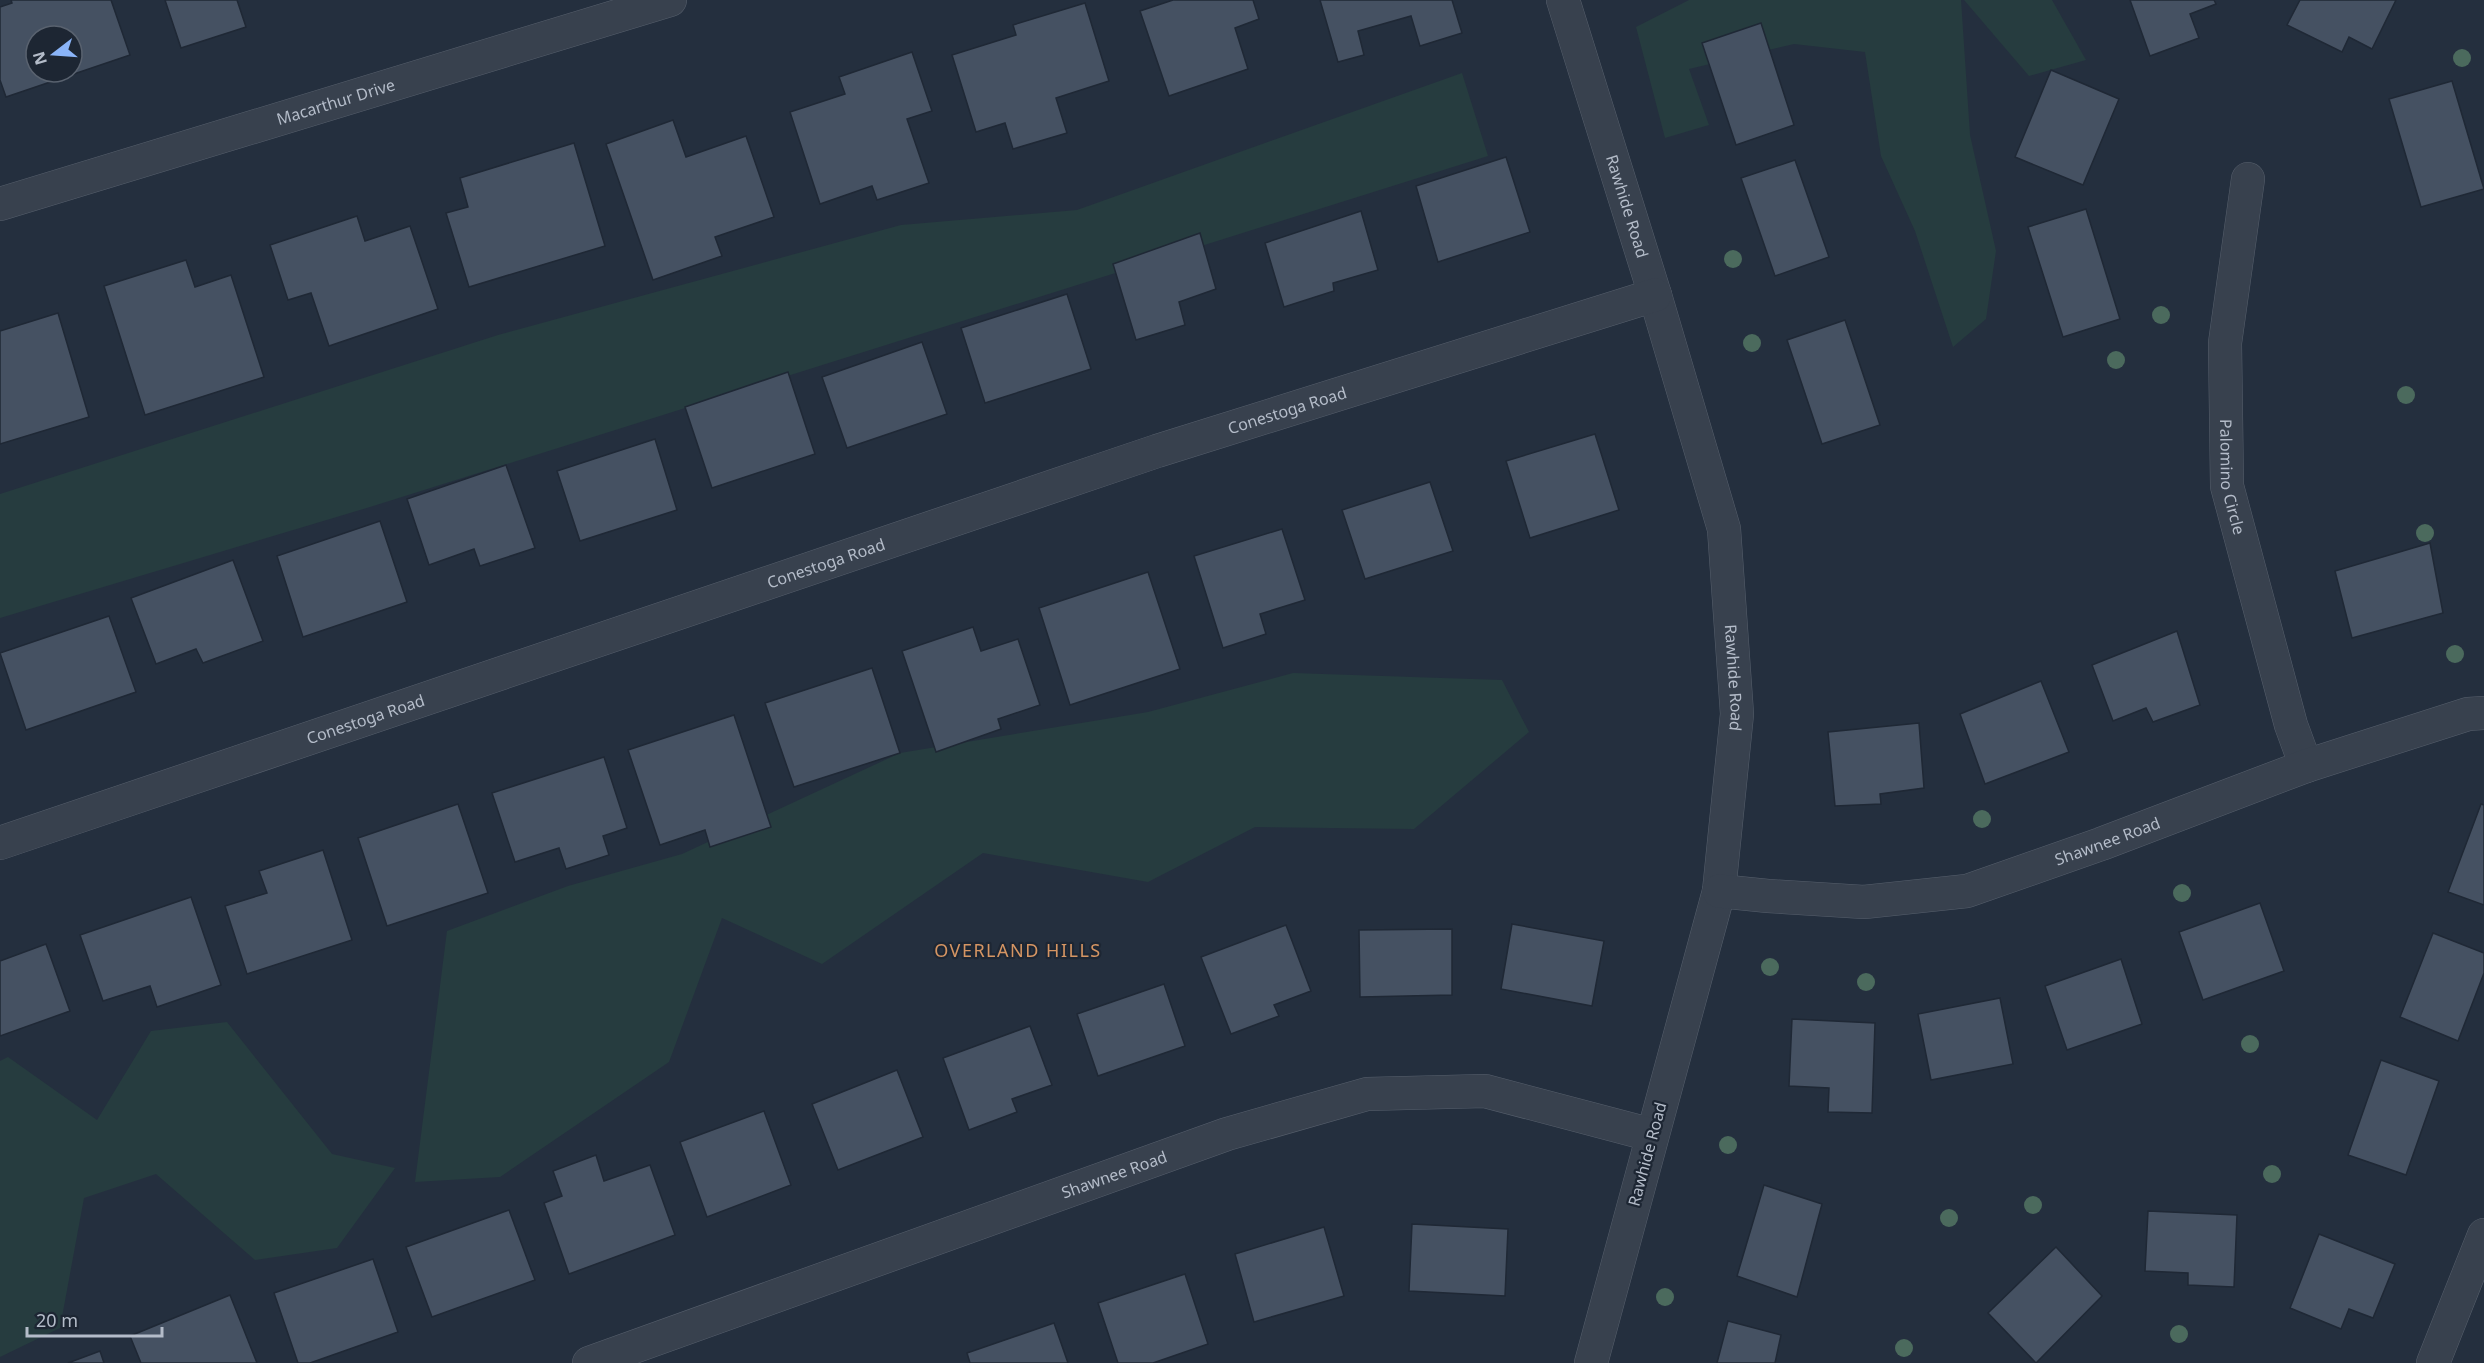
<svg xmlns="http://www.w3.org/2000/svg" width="2484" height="1363" font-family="'Noto Sans',sans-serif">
  <rect width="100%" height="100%" fill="#242f3e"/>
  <!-- green -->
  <g fill="#263c3f">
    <polygon points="1689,0 1961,0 1970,135 1996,251 1986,319 1953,347 1915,231 1881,156 1865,52 1794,44 1689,69 1709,125 1665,138 1636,27"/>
    <polygon points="1964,0 2052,0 2086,60 2029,76"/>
    <polygon points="1462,73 1488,156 370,507 0,618 0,494 498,335 901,225 1077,210"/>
    <polygon points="1293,673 1502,680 1529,732 1414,829 1255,827 1148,882 983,853 822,964 722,918 669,1062 500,1177 415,1182 447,931 568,886 682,854 900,753 1148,712"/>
    <polygon points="227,1022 332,1154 395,1168 337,1248 255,1260 156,1174 84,1198 60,1328 0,1357 0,1061 8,1057 97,1120 151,1031"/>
  </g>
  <!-- building -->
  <g fill="#455162" stroke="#1f2835" stroke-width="1.5" fill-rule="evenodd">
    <path d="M11,0H111L130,55L6,97L0,80V7L12,3ZM36,36H72V72H36Z"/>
    <polygon points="165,0 237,0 246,27 181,48"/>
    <polygon points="1173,0 1253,0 1259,19 1235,28 1248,69 1169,96 1140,11"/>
    <polygon points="1320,0 1452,0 1462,33 1420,46 1411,16 1358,31 1364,55 1338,62"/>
    <polygon points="2130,0 2214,0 2216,4 2190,14 2199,38 2150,56"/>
    <polygon points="2300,0 2396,0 2372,49 2349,37 2342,52 2287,25"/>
    <polygon points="1085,3 1109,81 1056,98 1067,133 1013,149 1005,123 976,132 952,55 1016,35 1013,25"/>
    <polygon points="1761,23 1794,125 1736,145 1702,43"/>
    <polygon points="912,52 932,111 907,119 929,183 877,200 872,186 820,204 790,112 845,94 839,77"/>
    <polygon points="2051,70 2119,99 2083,185 2015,157"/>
    <polygon points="2452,81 2484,189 2421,207 2389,99"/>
    <polygon points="673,120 686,157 746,136 774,217 715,237 722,256 653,280 606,144"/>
    <polygon points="574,143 605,246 469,287 446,213 468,207 460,178"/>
    <polygon points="1506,157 1530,232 1438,262 1416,186"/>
    <polygon points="1795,160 1829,257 1775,276 1741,178"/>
    <polygon points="2086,209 2120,319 2063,337 2028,227"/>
    <polygon points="1361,211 1378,270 1333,283 1334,291 1284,307 1265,243"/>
    <polygon points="357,216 365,241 410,226 438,309 329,346 311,293 288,300 270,245"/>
    <polygon points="1200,233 1216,289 1179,302 1185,325 1136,340 1113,264"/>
    <polygon points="186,260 195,287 231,275 264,377 145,415 104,286"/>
    <polygon points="1067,294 1091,369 985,403 961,328"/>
    <polygon points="58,313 89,417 0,444 0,331"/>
    <polygon points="1845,320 1880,425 1822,444 1787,340"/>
    <polygon points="922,342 947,414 847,448 822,377"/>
    <polygon points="788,372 815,454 712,488 685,407"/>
    <polygon points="1595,434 1619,510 1530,538 1506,461"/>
    <polygon points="655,439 677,510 580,541 557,471"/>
    <polygon points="506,465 535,548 480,566 474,549 429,565 407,499"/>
    <polygon points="1430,482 1453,551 1365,579 1342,510"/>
    <polygon points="380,521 407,602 303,637 277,556"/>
    <polygon points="1282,529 1305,600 1260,614 1266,634 1223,648 1194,556"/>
    <polygon points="2430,543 2443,613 2352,638 2335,571"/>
    <polygon points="233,560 263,641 203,663 196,649 156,664 131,598"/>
    <polygon points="1148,572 1180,669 1070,705 1039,608"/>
    <polygon points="109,616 136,692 26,730 0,653"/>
    <polygon points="973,627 981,651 1018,639 1040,705 998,719 1001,729 936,752 902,651"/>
    <polygon points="2177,631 2200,705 2153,722 2146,708 2113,721 2092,665"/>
    <polygon points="872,668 900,753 794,787 765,703"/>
    <polygon points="2041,681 2069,752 1985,784 1960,714"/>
    <polygon points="734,715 771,827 710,847 705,830 660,845 628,750"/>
    <polygon points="1919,723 1924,788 1880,794 1881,804 1835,806 1828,732"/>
    <polygon points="604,757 627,828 603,836 609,855 566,869 559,848 515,862 492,793"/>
    <polygon points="458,804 488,893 387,926 358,838"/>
    <polygon points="2481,804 2484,805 2484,905 2448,892"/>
    <polygon points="323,850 352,940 247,974 225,906 267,893 259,871"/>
    <polygon points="191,897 221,985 157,1007 150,986 103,1001 80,935"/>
    <polygon points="2260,903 2284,971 2203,1000 2179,932"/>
    <polygon points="1512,924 1604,941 1592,1006 1501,989"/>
    <polygon points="1286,925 1311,991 1274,1005 1279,1016 1231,1034 1201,957"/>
    <polygon points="1452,929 1452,995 1360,997 1359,930"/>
    <polygon points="2433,933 2484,953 2484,973 2458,1041 2400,1017"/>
    <polygon points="46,944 70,1011 0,1036 0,961"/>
    <polygon points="2121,959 2142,1024 2067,1050 2045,986"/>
    <polygon points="1164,984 1185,1046 1098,1076 1077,1014"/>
    <polygon points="2000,998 2013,1064 1931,1080 1918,1014"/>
    <polygon points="1792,1019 1875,1023 1872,1113 1828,1112 1829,1088 1789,1086"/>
    <polygon points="1030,1026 1052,1085 1012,1099 1017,1112 969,1130 943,1058"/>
    <polygon points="2381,1060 2439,1081 2406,1175 2348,1155"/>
    <polygon points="897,1070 923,1137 838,1170 812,1104"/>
    <polygon points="764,1111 791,1185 707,1217 680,1142"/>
    <polygon points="596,1155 604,1181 650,1165 675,1235 569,1274 544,1203 562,1196 553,1171"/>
    <polygon points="1764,1185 1822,1204 1797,1297 1737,1276"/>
    <polygon points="509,1210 535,1280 432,1317 406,1247"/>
    <polygon points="2148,1211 2237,1215 2234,1287 2188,1285 2188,1273 2145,1271"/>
    <polygon points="1412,1224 1508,1229 1505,1296 1409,1291"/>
    <polygon points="1324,1227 1344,1296 1254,1322 1235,1254"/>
    <polygon points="2319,1234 2395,1264 2373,1318 2349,1309 2341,1329 2290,1308"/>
    <polygon points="2056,1247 2102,1296 2036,1363 1988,1313"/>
    <polygon points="373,1259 398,1332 310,1363 298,1363 274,1293"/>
    <polygon points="1185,1274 1208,1344 1153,1363 1118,1363 1098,1303"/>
    <polygon points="230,1295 257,1363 141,1363 130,1336"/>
    <polygon points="1728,1321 1781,1335 1775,1363 1717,1363"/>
    <polygon points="1054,1323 1068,1363 970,1363 967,1353"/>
    <polygon points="100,1351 104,1363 68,1363"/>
  </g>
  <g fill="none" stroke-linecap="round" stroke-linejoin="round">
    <!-- street casing -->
    <g stroke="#565f6c" stroke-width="34">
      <g id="street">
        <path id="s1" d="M1563,0L1655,295L1724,529L1737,714L1719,891L1591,1363"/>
        <path id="s2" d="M2248,179L2225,343L2227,486L2291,725L2306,766"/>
        <path id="s3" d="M0,204L670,0"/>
        <path id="s4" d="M0,843L1157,451L1655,295"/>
        <path id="s5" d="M1719,891L1768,896L1864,902L1967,891L2101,844L2306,766L2468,714L2484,713"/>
        <path id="s6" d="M589,1363L1227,1134L1367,1094L1485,1091L1652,1135"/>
        <polyline points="2433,1363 2484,1235"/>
      </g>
    </g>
    <!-- street -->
    <use href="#street" stroke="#38414e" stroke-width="33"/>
  </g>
  <!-- trees -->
  <g fill="#4b6a5d">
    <circle cx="2462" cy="58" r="9"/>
    <circle cx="1733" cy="259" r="9"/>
    <circle cx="2161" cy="315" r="9"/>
    <circle cx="1752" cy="343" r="9"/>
    <circle cx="2116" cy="360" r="9"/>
    <circle cx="2406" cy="395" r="9"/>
    <circle cx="2425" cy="533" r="9"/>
    <circle cx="2455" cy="654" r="9"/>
    <circle cx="1982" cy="819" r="9"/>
    <circle cx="2182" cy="893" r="9"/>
    <circle cx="1770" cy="967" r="9"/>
    <circle cx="1866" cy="982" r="9"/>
    <circle cx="2250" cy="1044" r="9"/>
    <circle cx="1728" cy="1145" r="9"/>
    <circle cx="2272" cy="1174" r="9"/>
    <circle cx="2033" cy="1205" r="9"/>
    <circle cx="1949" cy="1218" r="9"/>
    <circle cx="1665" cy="1297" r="9"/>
    <circle cx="2179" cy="1334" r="9"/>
    <circle cx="1904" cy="1348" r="9"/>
  </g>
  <g text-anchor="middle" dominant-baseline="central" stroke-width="4.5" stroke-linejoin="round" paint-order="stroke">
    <!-- street labels -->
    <g font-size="16" fill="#b4bcc9" stroke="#1d2633">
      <text stroke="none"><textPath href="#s3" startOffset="351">Macarthur Drive</textPath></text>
      <text stroke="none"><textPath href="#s1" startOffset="216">Rawhide Road</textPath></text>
      <text stroke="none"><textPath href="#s4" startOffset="1358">Conestoga Road</textPath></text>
      <text stroke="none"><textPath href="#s2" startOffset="300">Palomino Circle</textPath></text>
      <text stroke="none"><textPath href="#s4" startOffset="872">Conestoga Road</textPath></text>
      <text stroke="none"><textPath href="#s1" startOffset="702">Rawhide Road</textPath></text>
      <text stroke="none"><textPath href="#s4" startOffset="386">Conestoga Road</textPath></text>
      <text stroke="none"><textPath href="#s5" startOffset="398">Shawnee Road</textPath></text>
      <text transform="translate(1647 1154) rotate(-75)">Rawhide Road</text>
      <text stroke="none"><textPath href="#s6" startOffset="558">Shawnee Road</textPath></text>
    </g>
    <!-- neighbourhood labels -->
    <g font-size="18" letter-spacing="1.5" fill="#d59563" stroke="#1d2633">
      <text x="1018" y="950">OVERLAND HILLS</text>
    </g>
  </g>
  <!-- north arrow -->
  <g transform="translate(54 54) rotate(253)"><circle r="28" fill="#1d2633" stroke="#59626f" stroke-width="1.5"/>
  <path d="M0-4.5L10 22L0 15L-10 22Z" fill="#8ab4f8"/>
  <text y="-9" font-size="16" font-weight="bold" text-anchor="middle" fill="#b4bcc9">N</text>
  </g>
  <!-- scale -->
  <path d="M27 1327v9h135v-9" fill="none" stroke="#b4bcc9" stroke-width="3"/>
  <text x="36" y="1327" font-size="18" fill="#b4bcc9" stroke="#1d2633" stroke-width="4.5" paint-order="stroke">20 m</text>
</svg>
